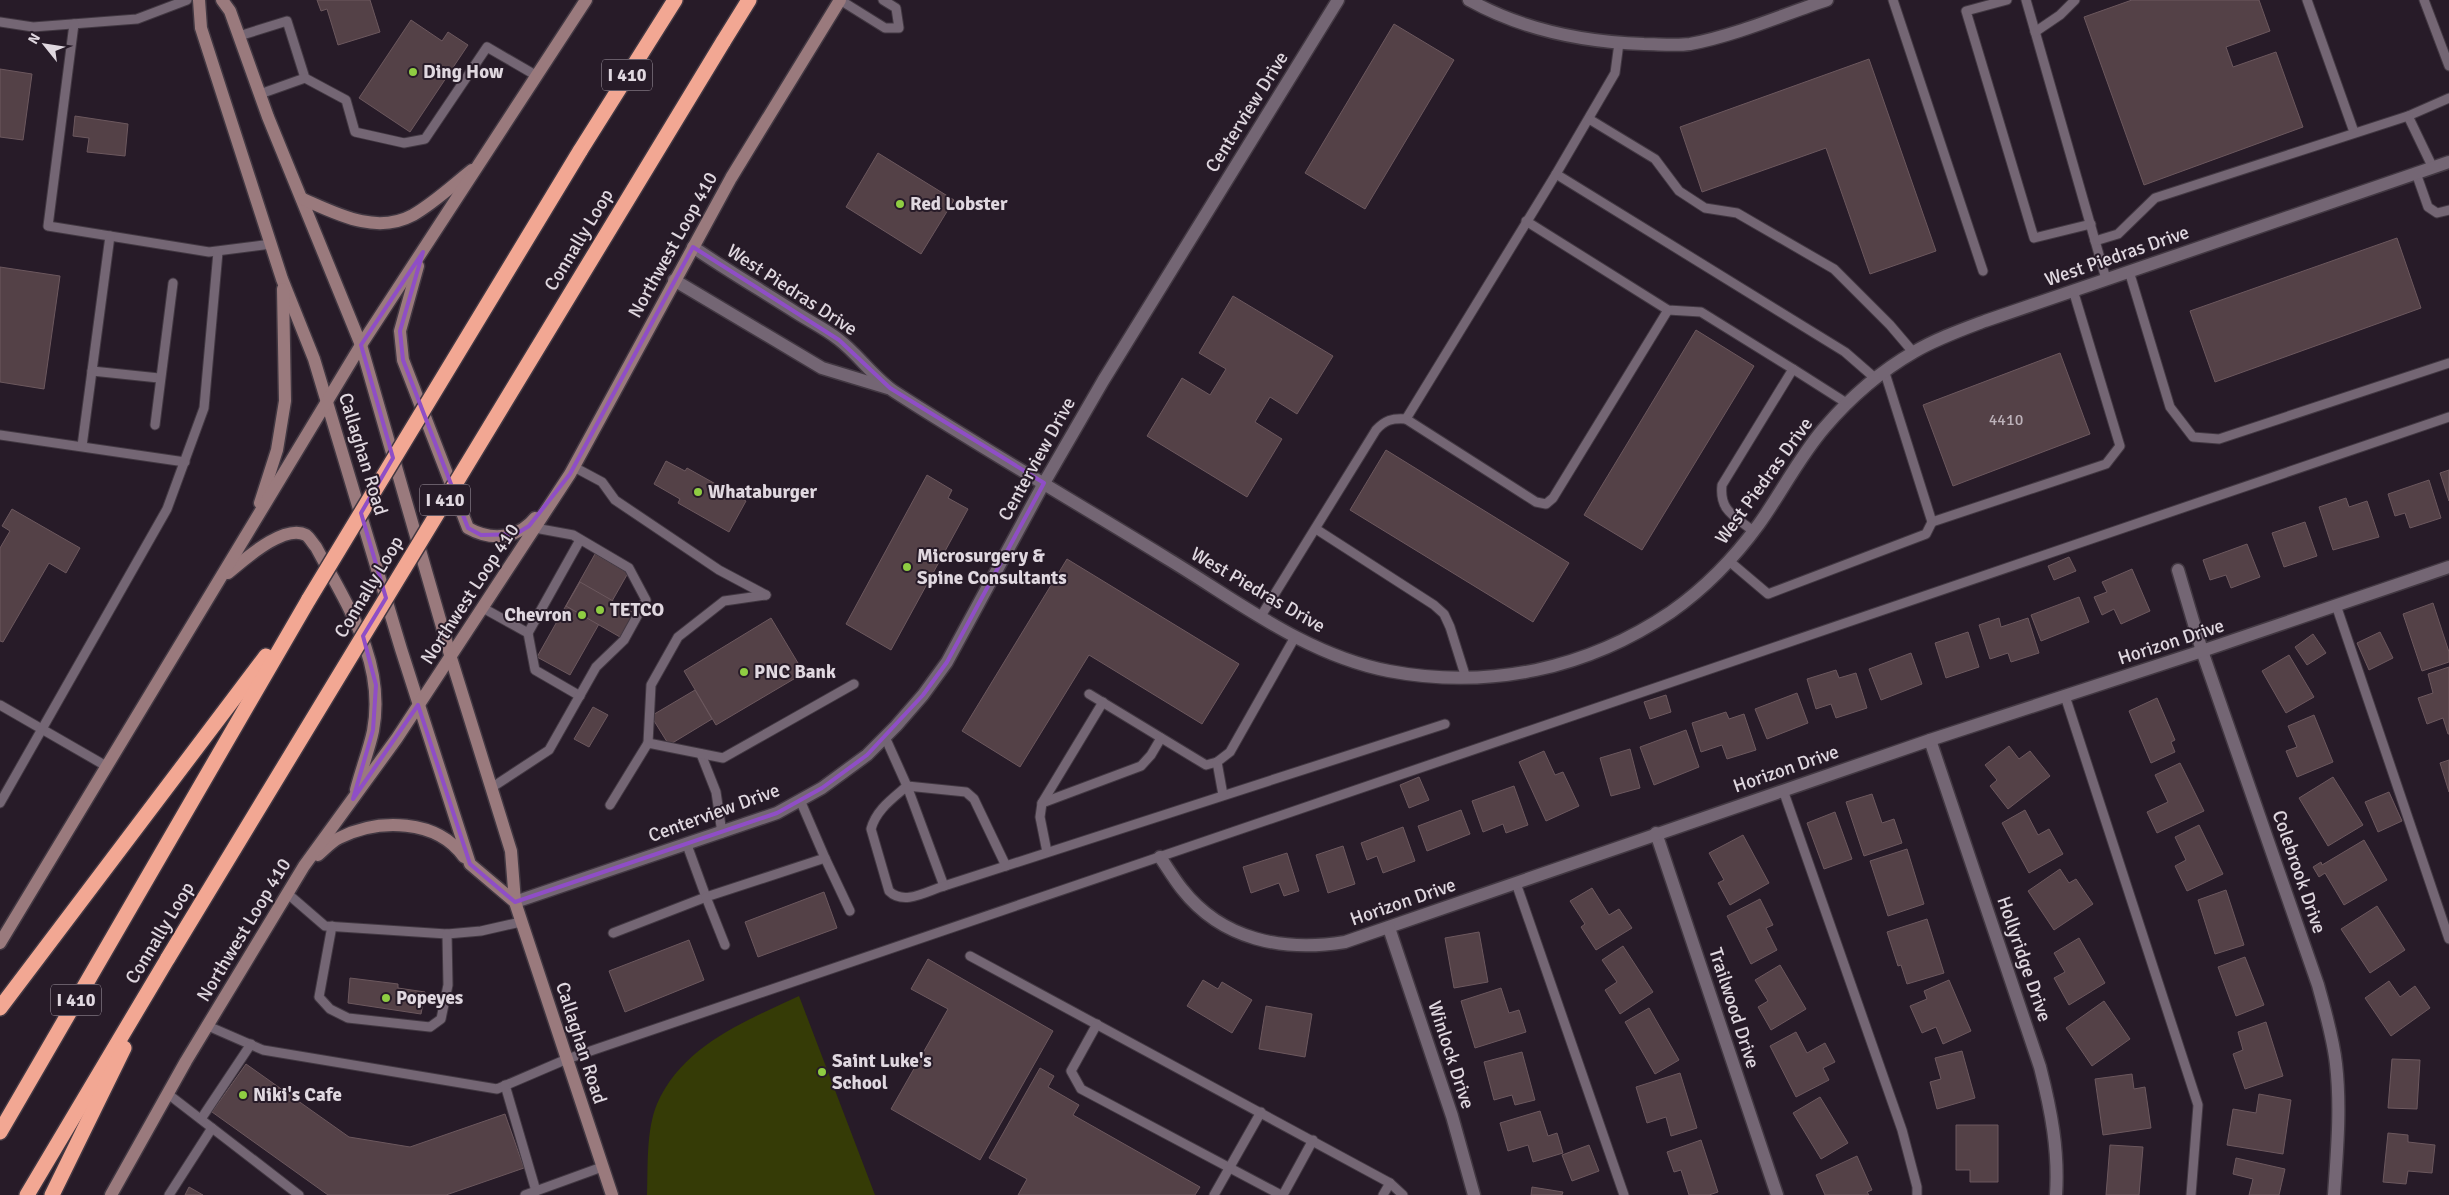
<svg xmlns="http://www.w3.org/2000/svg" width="2449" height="1195" font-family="Signika,sans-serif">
  <rect width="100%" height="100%" fill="#271b28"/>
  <!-- green -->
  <path fill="#353b06" d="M799,996L875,1195H647C648,1167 646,1130 657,1104C683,1045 744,1022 799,996Z"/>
  <!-- building -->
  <g fill="#544147" stroke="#6c585e">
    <polygon points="317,0 370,0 380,32 338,45 327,9 321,11"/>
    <polygon points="2132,0 2259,0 2270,31 2226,47 2233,67 2276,52 2303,127 2144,185 2084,17"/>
    <polygon points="411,20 442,41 448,32 468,45 410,132 359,98"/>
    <polygon points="1394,24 1454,60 1365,209 1305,173"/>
    <polygon points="1869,59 1936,251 1870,274 1826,148 1702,192 1680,127"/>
    <polygon points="0,69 32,74 23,140 0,137"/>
    <polygon points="75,116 128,124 125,156 87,152 89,138 73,136"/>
    <polygon points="878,153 954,200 921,254 846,207"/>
    <polygon points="2397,238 2421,308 2215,382 2190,311"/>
    <polygon points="0,267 60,276 44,389 0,382"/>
    <polygon points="1233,296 1333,356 1297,414 1270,397 1255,422 1282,439 1247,497 1147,436 1182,378 1210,395 1226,369 1199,353"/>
    <polygon points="1696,330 1754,366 1642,550 1584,515"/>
    <polygon points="2060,353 2090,434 1953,486 1923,405"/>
    <polygon points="1386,450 1569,563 1533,622 1350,510"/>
    <polygon points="666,461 685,471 687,468 746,501 729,532 678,503 680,499 654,484"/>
    <polygon points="2449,470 2449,501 2440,473"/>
    <polygon points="927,475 952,490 948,498 968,509 891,650 846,624"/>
    <polygon points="2429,480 2441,518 2410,528 2405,513 2395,516 2388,494"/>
    <polygon points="2346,498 2349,507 2367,501 2379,537 2333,550 2319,507"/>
    <polygon points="12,509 80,548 66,573 49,563 3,642 0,641 0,548 10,531 2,526"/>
    <polygon points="2305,522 2317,556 2284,567 2272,533"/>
    <polygon points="2247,544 2260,577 2231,588 2226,575 2210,580 2203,560"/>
    <polygon points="595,554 628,573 570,675 537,657"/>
    <polygon points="2069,557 2076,571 2054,580 2048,566"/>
    <polygon points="1067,559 1239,664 1202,724 1089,655 1020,767 962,731"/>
    <polygon points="2132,569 2150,611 2121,624 2114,609 2102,615 2094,597 2107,592 2102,582"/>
    <polygon points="580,582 634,613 620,637 566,606"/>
    <polygon points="2079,597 2089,622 2041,641 2031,615"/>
    <polygon points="2433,603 2449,652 2449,662 2422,671 2403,614"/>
    <polygon points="771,618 804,673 716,725 684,671"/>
    <polygon points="1999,618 2001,627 2028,618 2039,653 2011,662 2008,653 1990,659 1979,625"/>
    <polygon points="1968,632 1979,667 1946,678 1935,643"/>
    <polygon points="2380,632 2393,658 2369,670 2357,643"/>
    <polygon points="2313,634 2326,653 2307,665 2295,647"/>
    <polygon points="1911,653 1922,684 1881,700 1869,669"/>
    <polygon points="2289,655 2314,697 2286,713 2262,671"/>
    <polygon points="2449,667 2449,734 2448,734 2443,718 2427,724 2418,698 2433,693 2428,674"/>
    <polygon points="1836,670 1839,678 1856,673 1867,708 1836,718 1831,704 1816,709 1807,679"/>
    <polygon points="695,690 712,719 669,745 651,716"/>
    <polygon points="1797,693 1808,723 1767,739 1755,709"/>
    <polygon points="1666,695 1671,712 1650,719 1644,702"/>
    <polygon points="2157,698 2175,740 2171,742 2175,752 2151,763 2129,711"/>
    <polygon points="593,707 608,715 589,747 574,739"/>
    <polygon points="1726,712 1729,719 1744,714 1756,750 1727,759 1722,745 1701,752 1692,723"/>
    <polygon points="2314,715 2333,762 2297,777 2286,751 2297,747 2288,726"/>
    <polygon points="1686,730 1699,767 1654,785 1640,747"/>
    <polygon points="2009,746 2019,759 2030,751 2050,776 2008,809 1990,786 1997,780 1985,765"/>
    <polygon points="1630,749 1640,788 1611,796 1600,758"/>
    <polygon points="1544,751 1555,775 1563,772 1579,806 1546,821 1519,762"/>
    <polygon points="2449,760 2449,792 2440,763"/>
    <polygon points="2180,763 2204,811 2157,833 2147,812 2168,802 2155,775"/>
    <polygon points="1419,777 1429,800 1409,808 1400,785"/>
    <polygon points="2333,777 2363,825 2328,846 2299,798"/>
    <polygon points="1514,786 1528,825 1506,833 1503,824 1483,832 1472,801"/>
    <polygon points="2389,792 2402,821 2378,832 2365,802"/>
    <polygon points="1872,794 1882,823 1894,819 1902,843 1864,856 1846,802"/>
    <polygon points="1461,810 1470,834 1427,851 1418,826"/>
    <polygon points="2025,810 2038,835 2049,829 2063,854 2029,873 2002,823"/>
    <polygon points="1835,812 1852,859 1824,869 1807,823"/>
    <polygon points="2199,825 2223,874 2187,891 2175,866 2186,860 2175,837"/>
    <polygon points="1403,827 1415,861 1383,873 1377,856 1367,860 1361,843"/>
    <polygon points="1743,835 1769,883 1730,905 1718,883 1724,880 1709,853"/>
    <polygon points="2364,840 2387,880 2344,905 2325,873 2319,877 2313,867 2321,862 2322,865"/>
    <polygon points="1343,846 1355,884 1328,893 1316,855"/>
    <polygon points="1907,849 1924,904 1888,916 1870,861"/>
    <polygon points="1287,853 1299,891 1284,896 1279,883 1251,893 1243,867"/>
    <polygon points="2060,869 2069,883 2076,879 2093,904 2054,930 2028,891"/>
    <polygon points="1592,888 1609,915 1619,909 1632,928 1596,950 1581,927 1585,924 1570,901"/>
    <polygon points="2226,890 2244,945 2215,954 2198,900"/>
    <polygon points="824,892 837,928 758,957 745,922"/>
    <polygon points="1760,899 1773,925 1766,928 1777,950 1751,964 1727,916"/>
    <polygon points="2377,906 2405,950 2370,973 2341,929"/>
    <polygon points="1927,919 1944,973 1907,984 1901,965 1898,966 1887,932"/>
    <polygon points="1479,932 1488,982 1454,988 1445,938"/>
    <polygon points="2079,938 2105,983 2069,1005 2054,978 2065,972 2054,953"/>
    <polygon points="689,940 704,980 625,1012 609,971"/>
    <polygon points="1623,946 1653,992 1620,1014 1605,990 1617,982 1602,960"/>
    <polygon points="2245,957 2264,1005 2236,1016 2218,967"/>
    <polygon points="928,959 1053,1031 980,1160 891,1109 948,1009 911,989"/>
    <polygon points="1780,965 1806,1009 1771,1030 1758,1007 1768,1001 1755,980"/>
    <polygon points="350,978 398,984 398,988 425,992 421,1014 348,1003"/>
    <polygon points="1203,980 1218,989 1222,982 1252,1000 1232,1033 1187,1006"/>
    <polygon points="1949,980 1971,1031 1943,1044 1936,1027 1922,1033 1910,1006 1927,999 1924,991"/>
    <polygon points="2389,981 2400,997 2415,986 2430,1008 2391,1036 2365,998"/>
    <polygon points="1501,988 1509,1013 1519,1010 1526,1032 1475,1048 1461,1001"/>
    <polygon points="2104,1001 2130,1039 2092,1066 2066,1028"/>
    <polygon points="1266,1006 1312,1014 1305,1057 1259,1049"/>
    <polygon points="1649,1008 1679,1060 1655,1074 1625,1022"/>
    <polygon points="2266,1022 2283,1076 2245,1089 2233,1054 2243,1050 2238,1032"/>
    <polygon points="1796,1032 1807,1053 1825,1043 1835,1062 1823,1068 1829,1080 1796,1097 1770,1046"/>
    <polygon points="1962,1051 1975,1098 1937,1109 1930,1082 1941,1079 1935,1058"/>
    <polygon points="1522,1052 1535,1100 1515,1105 1512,1095 1494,1100 1484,1062"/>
    <polygon points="2392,1059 2420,1060 2417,1109 2388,1108"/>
    <polygon points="246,1064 349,1137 410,1147 505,1114 524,1168 446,1195 328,1195 212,1112"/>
    <polygon points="1040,1068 1054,1076 1048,1087 1079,1105 1073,1115 1200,1187 1195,1195 1018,1195 1027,1179 989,1158"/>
    <polygon points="1680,1073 1697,1128 1671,1136 1666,1117 1647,1123 1636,1087"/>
    <polygon points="2132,1074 2134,1089 2145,1087 2151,1128 2103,1135 2095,1079"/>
    <polygon points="2259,1094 2291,1100 2283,1154 2227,1145 2233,1109 2256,1113"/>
    <polygon points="1820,1097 1848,1143 1821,1159 1793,1113"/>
    <polygon points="1540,1111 1548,1136 1557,1133 1563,1153 1533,1162 1528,1145 1508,1151 1500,1123"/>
    <polygon points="1956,1125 1998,1125 1998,1182 1970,1182 1970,1170 1956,1170"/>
    <polygon points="2388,1133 2408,1135 2408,1142 2435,1145 2432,1173 2408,1171 2406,1184 2383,1182"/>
    <polygon points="1701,1140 1718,1192 1709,1195 1689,1195 1681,1170 1674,1172 1667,1152"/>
    <polygon points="1589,1145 1599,1171 1572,1181 1562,1155"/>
    <polygon points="2110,1145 2143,1147 2139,1195 2106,1195"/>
    <polygon points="1857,1156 1872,1190 1867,1192 1869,1195 1825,1195 1816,1175"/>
    <polygon points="2236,1158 2285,1169 2279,1195 2249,1195 2253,1179 2233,1174"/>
    <polygon points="189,1187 203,1195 185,1195"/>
    <polygon points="1532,1187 1563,1192 1562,1195 1531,1195"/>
  </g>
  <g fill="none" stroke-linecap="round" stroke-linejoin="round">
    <!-- lane casing -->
    <g stroke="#423842" stroke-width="11">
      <g id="lane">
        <polyline points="840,0 885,28 899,28 896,8 883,0"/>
        <polyline points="1893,0 1983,271"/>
        <polyline points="2007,0 1966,11 2034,238 2091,224"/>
        <polyline points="2026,0 2106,279"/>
        <polyline points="2307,0 2354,132"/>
        <polyline points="2424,0 2449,66"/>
        <polyline points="0,22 33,27 137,19 187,0"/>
        <polyline points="74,24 48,226 209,252 271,244"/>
        <polyline points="2035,32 2060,15 2075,0"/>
        <polyline points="239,36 287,21 305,78 346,100 355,132 404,143 425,139 487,47 537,76"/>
        <polyline points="1619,43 1615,73 1556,174 1845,352 1876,379"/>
        <polyline points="260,94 305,78"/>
        <polyline points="1589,119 1655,159 1679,191 1705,208 1737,213 1834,269 1890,325 1913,352"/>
        <polyline points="2433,168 2408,116 2449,98"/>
        <polyline points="2416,173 2428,207 2437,213 2449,210"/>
        <polyline points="1526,221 1668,310 1701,312 1793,369"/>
        <polyline points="2095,241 2118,234 2155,198 2408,116"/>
        <polyline points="2129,271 2170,407 2193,437 2219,439 2449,363"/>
        <polyline points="92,371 159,378"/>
        <polyline points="1406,419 1536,502 1546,504 1553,498 1668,310"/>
        <polyline points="155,425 173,283"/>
        <polyline points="0,435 185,462"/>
        <polyline points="82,446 110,236"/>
        <polyline points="574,467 602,482 615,500 719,570 766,595"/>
        <polyline points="1932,522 2106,464 2120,446 2073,290"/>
        <polyline points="1316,529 1434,605 1444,614 1450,627 1466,678"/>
        <path d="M1753,531C1735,516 1719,511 1722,485L1793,369L1848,404"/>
        <polyline points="1729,561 1768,594 1926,534 1932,522 1885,373"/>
        <polyline points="2336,605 2449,939"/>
        <polyline points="483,608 528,633 535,670 580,696"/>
        <path d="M1261,616L1376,430C1385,420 1392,418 1406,419L1556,174"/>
        <polyline points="528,633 580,540"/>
        <polyline points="1089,694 1206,765 1217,762 1230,752 1295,637"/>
        <polyline points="2065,696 2198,1105 2191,1195"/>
        <polyline points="0,705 106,766"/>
        <polyline points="885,737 907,786 944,886 1445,724"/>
        <polyline points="648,743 651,685 678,637 724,601 766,595"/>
        <polyline points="701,754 716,792 722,833"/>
        <polyline points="1217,762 1223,795"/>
        <polyline points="491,788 549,750 596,667 624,640 646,600 629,568 573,535 535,528"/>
        <polyline points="1783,790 1902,1130 1917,1187 1917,1195"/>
        <polyline points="0,803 167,509 204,408 218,252"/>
        <polyline points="1042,803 1141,766 1151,755 1161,738"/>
        <polyline points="610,805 648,743 723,758 854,684"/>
        <polyline points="1047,852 1040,817 1042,803 1103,702"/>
        <polyline points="825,858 850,911"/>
        <polyline points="1516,883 1624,1195"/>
        <path d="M944,886C927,891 904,906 889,891L871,829C876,810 892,799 907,786L966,792L974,799L1006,866"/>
        <polyline points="288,894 325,926 447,934 481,931 521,922"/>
        <polyline points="332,926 319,997 330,1009 348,1018 430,1027 441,1019 448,985 447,934"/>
        <polyline points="613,933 706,897 687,845"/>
        <polyline points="725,945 706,897 825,858 800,800"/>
        <polyline points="970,956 1390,1183 1403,1195"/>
        <polyline points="1097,1024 1071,1071 1081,1089 1281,1195"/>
        <polyline points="208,1026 263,1050 497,1089 567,1059 2449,417"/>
        <polyline points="505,1085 536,1191"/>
        <polyline points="168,1094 299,1195"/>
        <polyline points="201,1119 251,1044"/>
        <polyline points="169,1195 212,1128"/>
        <polyline points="525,1195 602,1167"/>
        <polyline points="1214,1195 1261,1112"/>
        <polyline points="1283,1195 1313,1140"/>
        <polyline points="1383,1195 1390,1183"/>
      </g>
    </g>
    <!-- street casing -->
    <g stroke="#423842" stroke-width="15">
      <g id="street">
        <path d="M1469,0C1523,30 1582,42 1644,44C1658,44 1675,46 1690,44C1737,35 1782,15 1827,0"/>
        <path d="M693,247C725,269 759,289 792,310C807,320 824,328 838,339C858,354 874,378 895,392C985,450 1077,503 1168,559C1239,602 1306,655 1389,671C1489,690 1587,669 1671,612C1705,588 1735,557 1759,524C1782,492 1799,457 1825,427C1849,399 1881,371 1914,352C1936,339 1961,330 1985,321L2449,162"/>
        <polyline points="674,280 822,368 888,388"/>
        <path d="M2178,570L2202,651L2318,985C2325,1011 2333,1037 2336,1064C2341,1108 2337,1151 2334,1195"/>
        <path d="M1930,740L2040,1067C2051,1110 2059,1151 2056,1195"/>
        <polyline points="1656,833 1777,1195"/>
        <path d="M1160,857C1167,867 1174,879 1182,889C1222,940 1283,952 1345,942L1930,740L2202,651L2449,567"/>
        <polyline points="515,902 777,813 822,788 867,755 896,726 923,695 947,662 1044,483 1103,381 1338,0"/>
        <polyline points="1389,928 1452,1116 1474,1195"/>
      </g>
    </g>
    <!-- secondary casing -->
    <g stroke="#423842" stroke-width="15">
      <g id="secondary">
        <polyline points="199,0 201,28 282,279 314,359 401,649 470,864 515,902"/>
        <polyline points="222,0 230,11 268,117 361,345 451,658 511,851 515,902 612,1195"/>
        <path d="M303,199C337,214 376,235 413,215C434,203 453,185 472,170"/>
        <path d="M418,266L400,331L403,360L468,528C491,541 518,539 535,518"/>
        <polyline points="260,503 277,450 285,401 283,289"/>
        <path d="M228,573C243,561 284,523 306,535C310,538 313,544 316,547C347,605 386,662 373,731C369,750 361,770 356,790"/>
        <path d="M318,855C324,850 331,842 339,838C379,818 437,819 464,857"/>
        <polyline points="0,943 361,345 586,0"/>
        <polyline points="111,1195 186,1061 304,866 397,738 570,474 731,178 840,0"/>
      </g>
    </g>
    <!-- highway casing -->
    <g stroke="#423842" stroke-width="18">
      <g id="highway">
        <polyline points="723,42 749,0"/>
        <polyline points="580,151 675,0"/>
        <polyline points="0,1008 266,656"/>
        <polyline points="0,1132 309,599"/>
        <polyline points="27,1195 168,958"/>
        <polyline points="52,1195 124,1048"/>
      </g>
    </g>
    <!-- lane -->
    <use href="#lane" stroke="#746674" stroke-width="9"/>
    <!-- street -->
    <use href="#street" stroke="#746674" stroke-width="12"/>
    <!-- secondary -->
    <use href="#secondary" stroke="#9a7a7d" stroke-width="12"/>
    <!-- highway -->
    <use href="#highway" stroke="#f2a793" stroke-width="15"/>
    <!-- highway-bridge casing -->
    <g stroke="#423842" stroke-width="18" stroke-linecap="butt">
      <g id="highway-bridge">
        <polyline points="309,599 580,151"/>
        <polyline points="168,958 723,42"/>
      </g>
    </g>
    <!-- highway-bridge -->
    <use href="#highway-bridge" stroke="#f2a793" stroke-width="15"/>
  </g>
  <!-- marked area -->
  <path fill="none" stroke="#8f4ec6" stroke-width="4" stroke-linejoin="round" d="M693,247L839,340L890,388L1044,483L947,662L923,695L867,755L822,788L777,813L515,902L470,864L418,705L353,799L373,730L376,685L363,636L386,598L361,513L393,458L361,345L423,252L400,331L403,360L468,528L481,535L516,534L529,526L570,474Z"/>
  <!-- markers -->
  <g fill="#8fcd42" stroke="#271b28" stroke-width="2">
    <circle cx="413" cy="72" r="5"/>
    <circle cx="900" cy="204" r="5"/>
    <circle cx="698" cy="492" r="5"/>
    <circle cx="907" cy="567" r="5"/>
    <circle cx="600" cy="610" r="5"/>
    <circle cx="582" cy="615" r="5"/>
    <circle cx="744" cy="672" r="5"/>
    <circle cx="386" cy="998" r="5"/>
    <circle cx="822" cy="1072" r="5"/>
    <circle cx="243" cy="1095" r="5"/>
  </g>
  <g text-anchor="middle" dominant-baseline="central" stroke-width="4" stroke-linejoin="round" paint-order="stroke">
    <!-- number labels -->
    <g font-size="16" fill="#bdb2ba">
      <text x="2006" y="420">4410</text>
    </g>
    <!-- shield labels -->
    <g fill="#271b28" stroke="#a89fa9" stroke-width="1">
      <rect x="602" y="59.5" width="50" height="31" rx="4"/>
      <rect x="420" y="484.5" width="50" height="31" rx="4"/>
      <rect x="51" y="984.5" width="50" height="31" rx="4"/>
    </g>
    <g font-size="18" font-weight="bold" fill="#e0d8e0">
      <text x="627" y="75">I 410</text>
      <text x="445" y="500">I 410</text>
      <text x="76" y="1000">I 410</text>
    </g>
    <!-- poi labels -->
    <g font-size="19" font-weight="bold" fill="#e0d8e0" stroke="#271b28" text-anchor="start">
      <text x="423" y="72">Ding How</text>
      <text x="910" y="204">Red Lobster</text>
      <text x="708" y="492">Whataburger</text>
      <text x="917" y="556">Microsurgery &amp;<tspan x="917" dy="22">Spine Consultants</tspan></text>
      <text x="610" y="610">TETCO</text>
      <text x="572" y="615" text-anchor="end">Chevron</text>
      <text x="754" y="672">PNC Bank</text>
      <text x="396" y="998">Popeyes</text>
      <text x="832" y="1061">Saint Luke's<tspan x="832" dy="22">School</tspan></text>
      <text x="253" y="1095">Niki's Cafe</text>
    </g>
    <!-- street labels -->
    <g font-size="19" fill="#e0d8e0" stroke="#271b28">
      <text transform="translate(1247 112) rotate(-58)">Centerview Drive</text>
      <text transform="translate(579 240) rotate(-59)">Connally Loop</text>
      <text transform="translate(673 245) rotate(-61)">Northwest Loop 410</text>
      <text transform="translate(2117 256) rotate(-19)">West Piedras Drive</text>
      <text transform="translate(792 290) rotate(33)">West Piedras Drive</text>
      <text transform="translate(363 454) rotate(73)">Callaghan Road</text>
      <text transform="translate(1037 459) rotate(-61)">Centerview Drive</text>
      <text transform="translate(1764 481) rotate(-54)">West Piedras Drive</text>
      <text transform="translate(369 587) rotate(-59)">Connally Loop</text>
      <text transform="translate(1258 590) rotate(30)">West Piedras Drive</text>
      <text transform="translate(470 594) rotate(-57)">Northwest Loop 410</text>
      <text transform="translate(2171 642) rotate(-18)">Horizon Drive</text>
      <text transform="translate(1786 769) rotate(-19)">Horizon Drive</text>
      <text transform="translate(714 813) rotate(-20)">Centerview Drive</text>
      <text transform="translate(2299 872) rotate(71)">Colebrook Drive</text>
      <text transform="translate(1403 902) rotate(-19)">Horizon Drive</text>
      <text transform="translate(244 930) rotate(-59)">Northwest Loop 410</text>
      <text transform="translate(160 933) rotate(-59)">Connally Loop</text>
      <text transform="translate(2024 959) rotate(71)">Hollyridge Drive</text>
      <text transform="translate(1734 1008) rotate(72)">Trailwood Drive</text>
      <text transform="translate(581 1043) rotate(72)">Callaghan Road</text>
      <text transform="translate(1451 1055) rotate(72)">Winlock Drive</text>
    </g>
  </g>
  <!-- north arrow -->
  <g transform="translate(45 45) rotate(300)" stroke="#271b28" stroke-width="4" paint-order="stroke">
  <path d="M0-4L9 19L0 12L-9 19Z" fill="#e0d8e0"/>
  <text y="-8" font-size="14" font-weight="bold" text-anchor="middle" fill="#e0d8e0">N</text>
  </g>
</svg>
